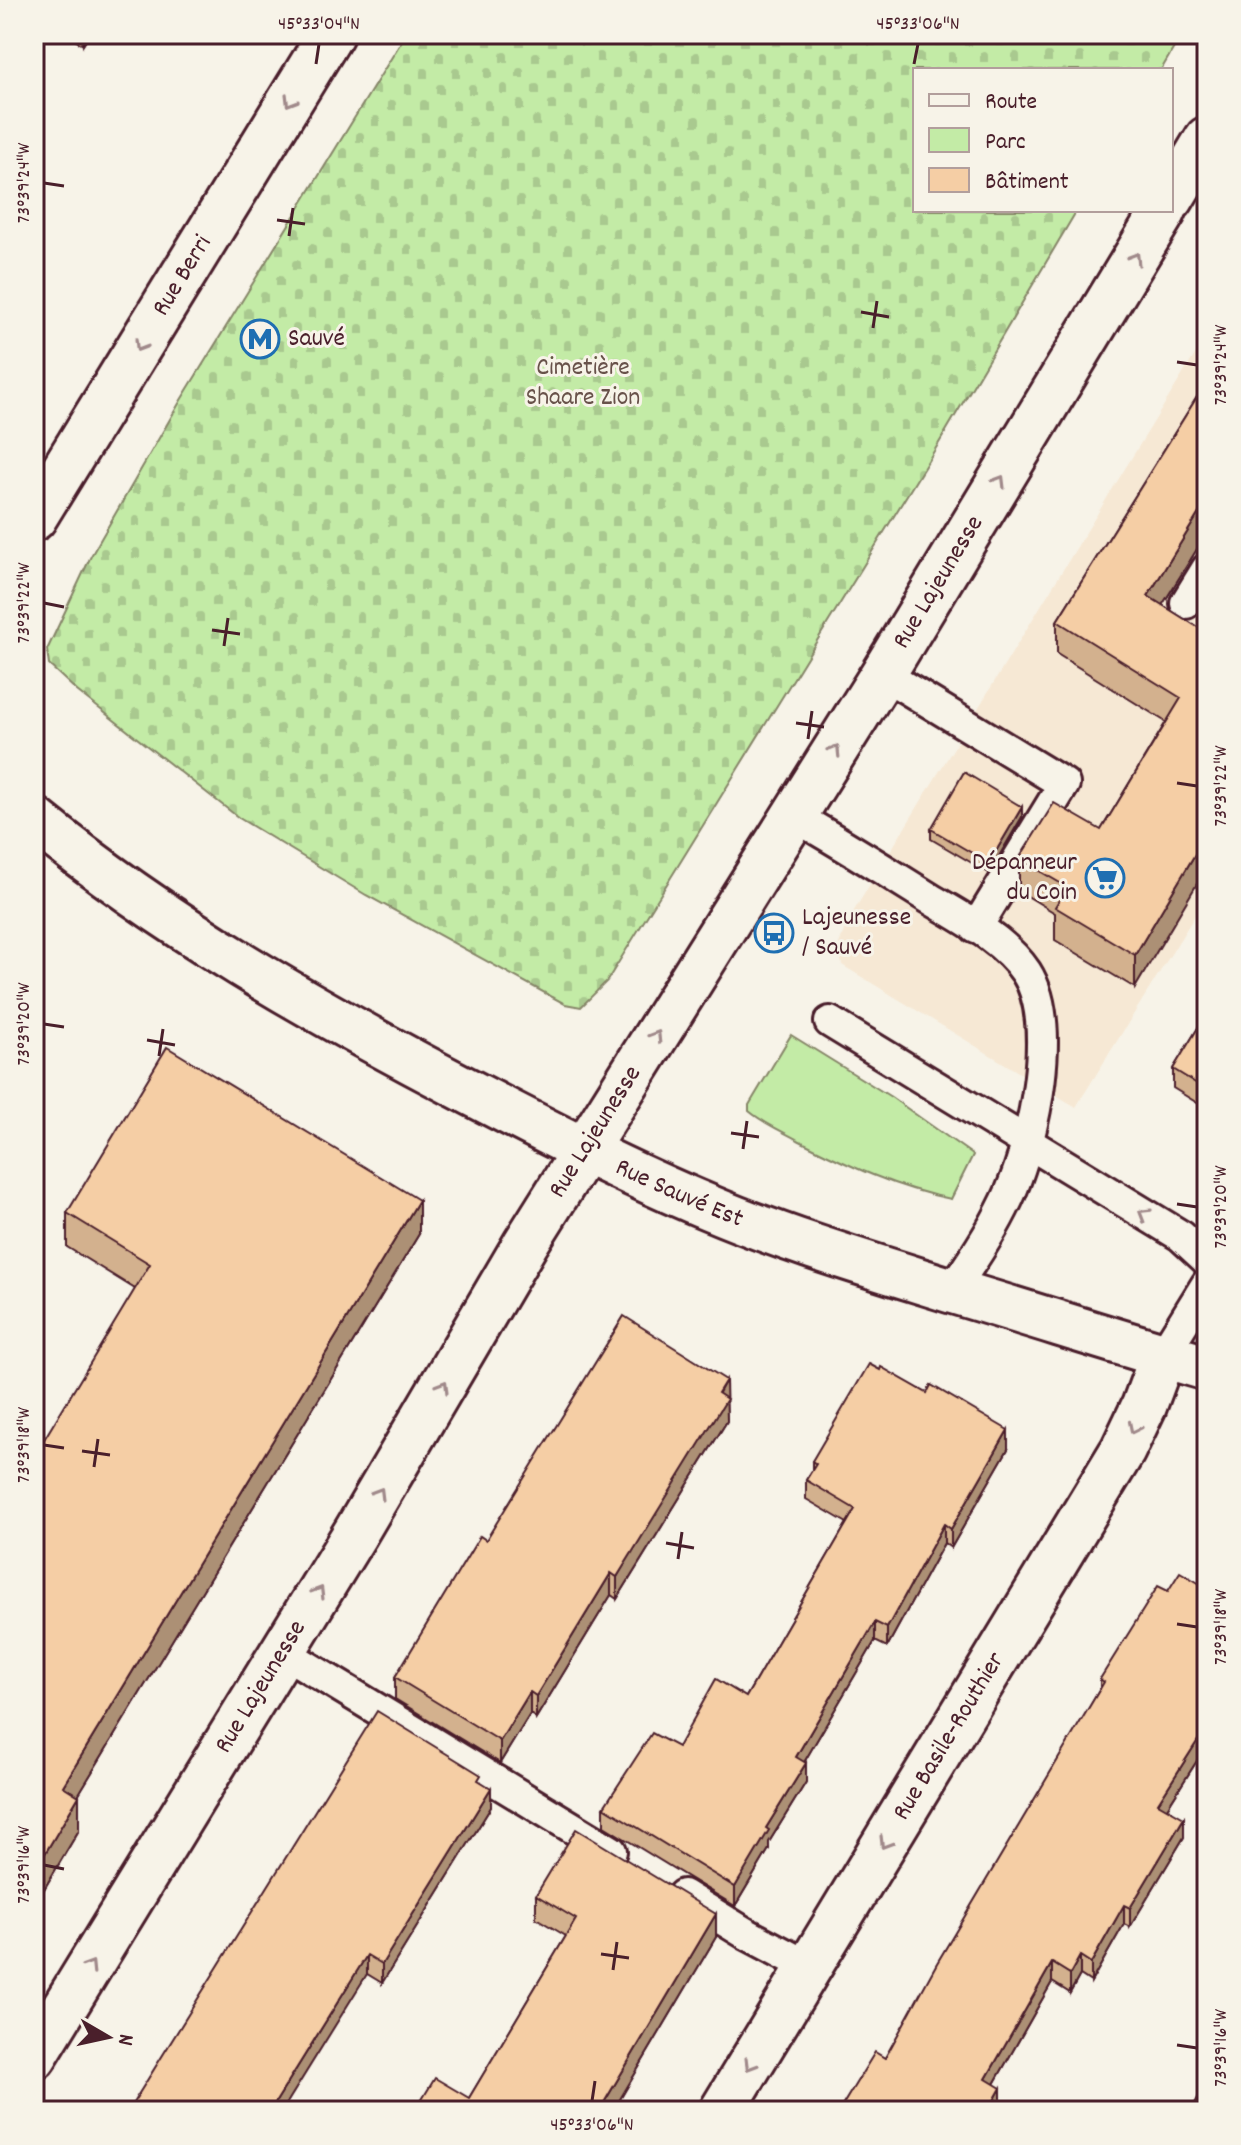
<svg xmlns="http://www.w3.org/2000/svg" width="1241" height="2145" font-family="Dekko,sans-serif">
  <defs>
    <pattern id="cemetery-stones" width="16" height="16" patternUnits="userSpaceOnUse" patternTransform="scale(2)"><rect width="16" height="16" fill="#c3eba6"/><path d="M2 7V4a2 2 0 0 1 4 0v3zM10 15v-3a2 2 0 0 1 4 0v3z" fill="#a9c98f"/></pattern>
  </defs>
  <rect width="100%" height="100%" fill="#f7f3e8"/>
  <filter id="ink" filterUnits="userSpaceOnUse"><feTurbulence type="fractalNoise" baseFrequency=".0125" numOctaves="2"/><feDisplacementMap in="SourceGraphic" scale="16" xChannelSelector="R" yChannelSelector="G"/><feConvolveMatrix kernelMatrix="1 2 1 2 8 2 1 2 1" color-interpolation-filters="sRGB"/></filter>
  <g filter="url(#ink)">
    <!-- built -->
    <polygon fill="#f6e8d4" points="1207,335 1207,896 1076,1107 842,965 838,947 847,922"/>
    <!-- green -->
    <path fill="#c3eba6" stroke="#868568" stroke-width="2" d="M791,1035L891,1097L973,1155L951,1199C896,1188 847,1165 798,1140C782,1131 763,1123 749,1111V1105Z"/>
    <!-- cemetery -->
    <polygon fill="url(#cemetery-stones)" stroke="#868568" stroke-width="2" points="406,34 1182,34 1161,70 915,70 915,210 1077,210 939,443 607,981 581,1007 565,1004 366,895 239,818 77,691 49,665 47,650 91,556 181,400"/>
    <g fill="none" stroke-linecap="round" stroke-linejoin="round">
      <!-- service casing -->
      <g stroke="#4a1f2b" stroke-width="36">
        <g id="service">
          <polyline points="1186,603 1207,569"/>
          <polyline points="883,674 1064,784 976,928"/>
          <path d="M794,816C840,842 884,870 929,898C962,918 1004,939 1026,972C1059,1023 1034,1137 1011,1191C996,1226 974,1259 952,1290"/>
          <polyline points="830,1022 1181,1236 1207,1260"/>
          <polyline points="1163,1355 1207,1284"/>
          <polyline points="283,1652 611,1851"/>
          <polyline points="683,1895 745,1933 809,1967"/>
        </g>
      </g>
      <!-- minor casing -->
      <g stroke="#4a1f2b" stroke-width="50">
        <g id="minor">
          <path id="s1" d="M722,2111L1123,1450L1144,1406L1163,1355"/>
        </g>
      </g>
      <!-- secondary casing -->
      <g stroke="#4a1f2b" stroke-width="50">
        <g id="secondary">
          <polyline points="1171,199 1207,139"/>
          <path id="s2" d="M34,518L331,34"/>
          <path id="s3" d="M34,819C167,927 314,1011 466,1090C545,1131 626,1173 708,1207C788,1241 873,1266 956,1292C1040,1317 1123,1344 1207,1368"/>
          <path id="s4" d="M34,2057L356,1532L526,1243L883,674L1164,210"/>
        </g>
      </g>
      <!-- service -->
      <use href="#service" stroke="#f7f3e8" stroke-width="30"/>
      <!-- minor -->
      <use href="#minor" stroke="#f7f3e8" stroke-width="44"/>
      <!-- secondary -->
      <use href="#secondary" stroke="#f7f3e8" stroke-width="44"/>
    </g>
    <!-- wall -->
    <g fill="#d3b18e" stroke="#4a1f2b" stroke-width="2">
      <polygon points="65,34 90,34 83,45"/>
      <polygon points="1207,381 1207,533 1162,605 1207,633 1135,988 1055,940 1055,913 1019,891 1019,859 1101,830 1166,722 1057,654 1057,621"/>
      <polygon points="1022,817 989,873 931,839 931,829"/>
      <polygon points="1207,1013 1207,1109 1173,1088 1173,1069"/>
      <polygon points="67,1213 419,1234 78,1795 79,1830 34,1906 135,1289 67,1247"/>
      <polygon points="726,1399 727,1421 617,1599 611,1595 536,1718 530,1714 500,1763 395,1699 395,1677 486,1540"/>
      <polygon points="1008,1449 951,1548 944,1543 887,1647 875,1641 804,1762 806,1782 769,1842 769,1849 735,1906 604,1826 604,1807 678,1747 746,1697 847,1523 806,1499 806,1480 812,1471 812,1461"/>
      <polygon points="1100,1679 1207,1745 1167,1808 1184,1837 1130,1927 1124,1924 1091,1982 1080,1975 1070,1993 1052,1982 994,2084 1001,2107 885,2058 1100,1689"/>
      <polygon points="481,1782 491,1807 382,1983 367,1974 128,2111"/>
      <polygon points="536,1895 716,1937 613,2111 415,2111 469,2098 566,1936 536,1918"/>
    </g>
    <!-- shaded-wall -->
    <g fill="#ac9074" stroke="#4a1f2b" stroke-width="2">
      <polygon points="83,34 90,34 83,45"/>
      <polygon points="1207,500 1207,533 1148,628 1148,596"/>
      <polygon points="1022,807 1022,817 989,873 989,863"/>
      <polygon points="1207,834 1207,867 1135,988 1135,955"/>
      <polygon points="419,1200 419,1234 63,1820 63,1786"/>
      <polygon points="726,1380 727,1421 617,1599 617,1577"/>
      <polygon points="1008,1430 1008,1449 951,1548 951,1529"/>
      <polygon points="944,1524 944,1543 887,1647 887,1628"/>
      <polygon points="611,1573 611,1595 536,1718 536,1696"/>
      <polygon points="875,1622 875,1641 796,1776 796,1757"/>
      <polygon points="530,1692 530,1714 500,1763 500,1741"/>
      <polygon points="1207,1726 1207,1745 1158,1822 1158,1803"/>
      <polygon points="806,1763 806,1782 769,1842 769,1849 735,1906 735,1887 766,1828"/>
      <polygon points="491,1788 491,1807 382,1983 382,1964"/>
      <polygon points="79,1796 79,1830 34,1906 34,1872"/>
      <polygon points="1184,1818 1184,1837 1130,1927 1130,1908"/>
      <polygon points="1124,1905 1124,1924 1091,1982 1091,1963"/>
      <polygon points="716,1914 716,1937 613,2111 599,2111"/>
      <polygon points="367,1955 367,1974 282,2111 270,2111"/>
      <polygon points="1080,1956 1080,1975 1070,1993 1070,1974"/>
      <polygon points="1052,1963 1052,1982 986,2098 986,2079"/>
      <polygon points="1001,2088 1001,2107 998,2111 988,2111"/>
    </g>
    <!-- building -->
    <g fill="#f5cea5" stroke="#4a1f2b" stroke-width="2">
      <polygon points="1207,381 1207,500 1148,596 1207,633 1207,834 1135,955 1055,907 1067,887 1019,859 1054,803 1101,830 1181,698 1057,621"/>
      <polygon points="964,772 1022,807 989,863 931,829"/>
      <polygon points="1207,1013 1207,1090 1173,1069"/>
      <polygon points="167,1047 419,1200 63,1786 79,1796 34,1872 34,1456 150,1264 67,1213"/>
      <polygon points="624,1316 726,1380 718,1393 727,1399 617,1577 611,1573 536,1696 530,1692 500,1741 395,1677 480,1536 486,1540"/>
      <polygon points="869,1364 880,1370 881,1367 927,1393 931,1385 1008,1430 951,1529 944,1524 887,1628 875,1622 796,1757 806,1763 766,1828 769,1830 735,1887 604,1807 652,1733 678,1747 716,1679 746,1697 855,1509 806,1480 816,1464 812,1461"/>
      <polygon points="1180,1572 1207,1588 1207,1726 1158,1803 1184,1818 1130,1908 1124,1905 1091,1963 1080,1956 1070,1974 1052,1963 986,2079 1001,2088 988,2111 839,2111 875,2052 885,2058 937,1963 1104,1682 1100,1679 1158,1586 1168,1591"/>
      <polygon points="377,1711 481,1775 478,1780 491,1788 382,1964 367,1955 270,2111 128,2111"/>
      <polygon points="576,1829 716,1914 599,2111 415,2111 435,2078 469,2098 576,1919 536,1895"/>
      <polygon points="1207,2081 1207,2111 1191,2111"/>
    </g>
    <!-- one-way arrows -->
    <defs><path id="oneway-chevron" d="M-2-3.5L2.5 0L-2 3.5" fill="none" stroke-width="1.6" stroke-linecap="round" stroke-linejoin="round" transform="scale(2)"/></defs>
    <g stroke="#a0898a">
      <use href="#oneway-chevron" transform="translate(290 101) rotate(121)"/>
      <use href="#oneway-chevron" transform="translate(1135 258) rotate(-59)"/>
      <use href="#oneway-chevron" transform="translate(140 346) rotate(121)"/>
      <use href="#oneway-chevron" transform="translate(1000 481) rotate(-59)"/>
      <use href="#oneway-chevron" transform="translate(835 750) rotate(-58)"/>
      <use href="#oneway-chevron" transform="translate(656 1036) rotate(-58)"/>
      <use href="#oneway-chevron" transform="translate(1144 1214) rotate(-149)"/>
      <use href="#oneway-chevron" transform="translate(443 1386) rotate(-59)"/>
      <use href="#oneway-chevron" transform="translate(1134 1428) rotate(116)"/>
      <use href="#oneway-chevron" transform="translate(379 1493) rotate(-59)"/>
      <use href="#oneway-chevron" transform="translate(319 1592) rotate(-59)"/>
      <use href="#oneway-chevron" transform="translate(885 1843) rotate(121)"/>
      <use href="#oneway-chevron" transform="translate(90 1966) rotate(-58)"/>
      <use href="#oneway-chevron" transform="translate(750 2065) rotate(121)"/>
    </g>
  </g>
  <!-- ticks -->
  <path fill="none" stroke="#4a1f2b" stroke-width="3" d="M316,64L319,44M914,64L918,44M44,183L64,186M277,220L305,224M289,236L293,208M861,312L889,317M873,328L877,301M1177,362L1197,365M44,603L64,607M212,630L240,634M224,646L228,618M796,723L824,727M808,739L812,711M1177,783L1197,786M44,1024L64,1027M147,1040L175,1045M159,1056L163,1029M731,1133L759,1137M743,1149L747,1121M1177,1204L1197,1207M44,1445L64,1448M82,1451L110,1455M94,1467L98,1439M666,1543L694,1548M678,1559L682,1532M1177,1624L1197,1627M44,1865L64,1869M601,1954L629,1958M613,1970L617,1942M1177,2045L1197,2048M592,2101L595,2081"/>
  <!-- icons -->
  <defs>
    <g id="metro-ring" transform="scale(2)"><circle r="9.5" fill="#f7f3e8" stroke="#1f6fb2" stroke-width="1.5"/><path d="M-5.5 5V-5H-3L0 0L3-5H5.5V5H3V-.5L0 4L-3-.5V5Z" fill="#1f6fb2"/></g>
    <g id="supermarket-ring" transform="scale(2)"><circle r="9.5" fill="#f7f3e8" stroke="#1f6fb2" stroke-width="1.5"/><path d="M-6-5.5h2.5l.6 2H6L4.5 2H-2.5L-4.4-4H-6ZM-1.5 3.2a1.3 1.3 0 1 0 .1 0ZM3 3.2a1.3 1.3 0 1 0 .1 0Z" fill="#1f6fb2"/></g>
    <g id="bus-ring" transform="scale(2)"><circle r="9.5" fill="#f7f3e8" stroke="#1f6fb2" stroke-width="1.5"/><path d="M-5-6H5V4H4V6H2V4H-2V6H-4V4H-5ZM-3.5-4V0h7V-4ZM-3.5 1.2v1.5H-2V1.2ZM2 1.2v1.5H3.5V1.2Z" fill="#1f6fb2"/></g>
  </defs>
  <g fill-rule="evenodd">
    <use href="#metro-ring" x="260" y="339"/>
    <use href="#supermarket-ring" x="1105" y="878"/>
    <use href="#bus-ring" x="774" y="933"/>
  </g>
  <g text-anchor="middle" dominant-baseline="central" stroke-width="6" stroke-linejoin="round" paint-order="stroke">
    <!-- street labels -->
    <g font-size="26" fill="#4a1f2b" stroke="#f7f3e8">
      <text stroke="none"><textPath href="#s2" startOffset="284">Rue Berri</textPath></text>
      <text stroke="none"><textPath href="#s4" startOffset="1730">Rue Lajeunesse</textPath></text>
      <text stroke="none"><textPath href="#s4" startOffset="1082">Rue Lajeunesse</textPath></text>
      <text stroke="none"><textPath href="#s3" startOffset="748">Rue Sauvé Est</textPath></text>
      <text stroke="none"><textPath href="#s4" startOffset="434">Rue Lajeunesse</textPath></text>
      <text stroke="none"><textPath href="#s1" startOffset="438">Rue Basile-Routhier</textPath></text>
    </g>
    <!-- poi labels -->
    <g font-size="26" fill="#4a1f2b" stroke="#f7f3e8" text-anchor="start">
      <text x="288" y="339">Sauvé</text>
      <text x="1077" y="863" text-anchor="end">Dépanneur<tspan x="1077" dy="30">du Coin</tspan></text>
      <text x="802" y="918">Lajeunesse<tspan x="802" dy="30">/ Sauvé</tspan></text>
    </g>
    <!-- park labels -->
    <g font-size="26" fill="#68524a" stroke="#f7f3e8">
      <text x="583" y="368">Cimetière<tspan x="583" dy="30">Shaare Zion</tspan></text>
    </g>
  </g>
  <!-- margin -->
  <rect width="1241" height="2145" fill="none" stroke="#f7f3e8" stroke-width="88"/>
  <!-- legend -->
  <rect x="913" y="68" width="260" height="144" fill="#f7f3e8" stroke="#b29e9c" stroke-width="2"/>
  <rect x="929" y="94" width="40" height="12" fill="#f7f3e8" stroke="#b29e9c" stroke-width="2"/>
  <text x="985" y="108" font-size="24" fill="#4a1f2b">Route</text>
  <rect x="929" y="128" width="40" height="24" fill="#c3eba6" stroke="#b29e9c" stroke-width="2"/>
  <text x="985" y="148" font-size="24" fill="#4a1f2b">Parc</text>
  <rect x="929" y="168" width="40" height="24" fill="#f5cea5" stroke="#b29e9c" stroke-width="2"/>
  <text x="985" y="188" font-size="24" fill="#4a1f2b">Bâtiment</text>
  <!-- north arrow -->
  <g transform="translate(108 2037) rotate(99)" stroke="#f7f3e8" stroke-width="6" paint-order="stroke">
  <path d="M0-6L14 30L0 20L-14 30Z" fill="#4a1f2b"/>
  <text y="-12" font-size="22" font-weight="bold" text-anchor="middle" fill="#4a1f2b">N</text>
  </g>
  <rect x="44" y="44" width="1153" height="2057" fill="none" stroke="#4a1f2b" stroke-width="3"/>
  <g font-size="20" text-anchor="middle" fill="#4a1f2b">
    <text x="319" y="29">45°33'04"N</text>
    <text x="918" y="29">45°33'06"N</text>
    <text transform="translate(22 183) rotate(-90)" y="7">73°39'24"W</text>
    <text transform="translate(1219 365) rotate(-90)" y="7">73°39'24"W</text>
    <text transform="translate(22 603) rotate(-90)" y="7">73°39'22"W</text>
    <text transform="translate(1219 786) rotate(-90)" y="7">73°39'22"W</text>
    <text transform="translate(22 1024) rotate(-90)" y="7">73°39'20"W</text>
    <text transform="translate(1219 1207) rotate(-90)" y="7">73°39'20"W</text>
    <text transform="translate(22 1445) rotate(-90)" y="7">73°39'18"W</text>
    <text transform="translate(1219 1627) rotate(-90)" y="7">73°39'18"W</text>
    <text transform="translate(22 1865) rotate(-90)" y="7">73°39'16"W</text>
    <text transform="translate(1219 2048) rotate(-90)" y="7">73°39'16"W</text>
    <text x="592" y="2130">45°33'06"N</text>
  </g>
</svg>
